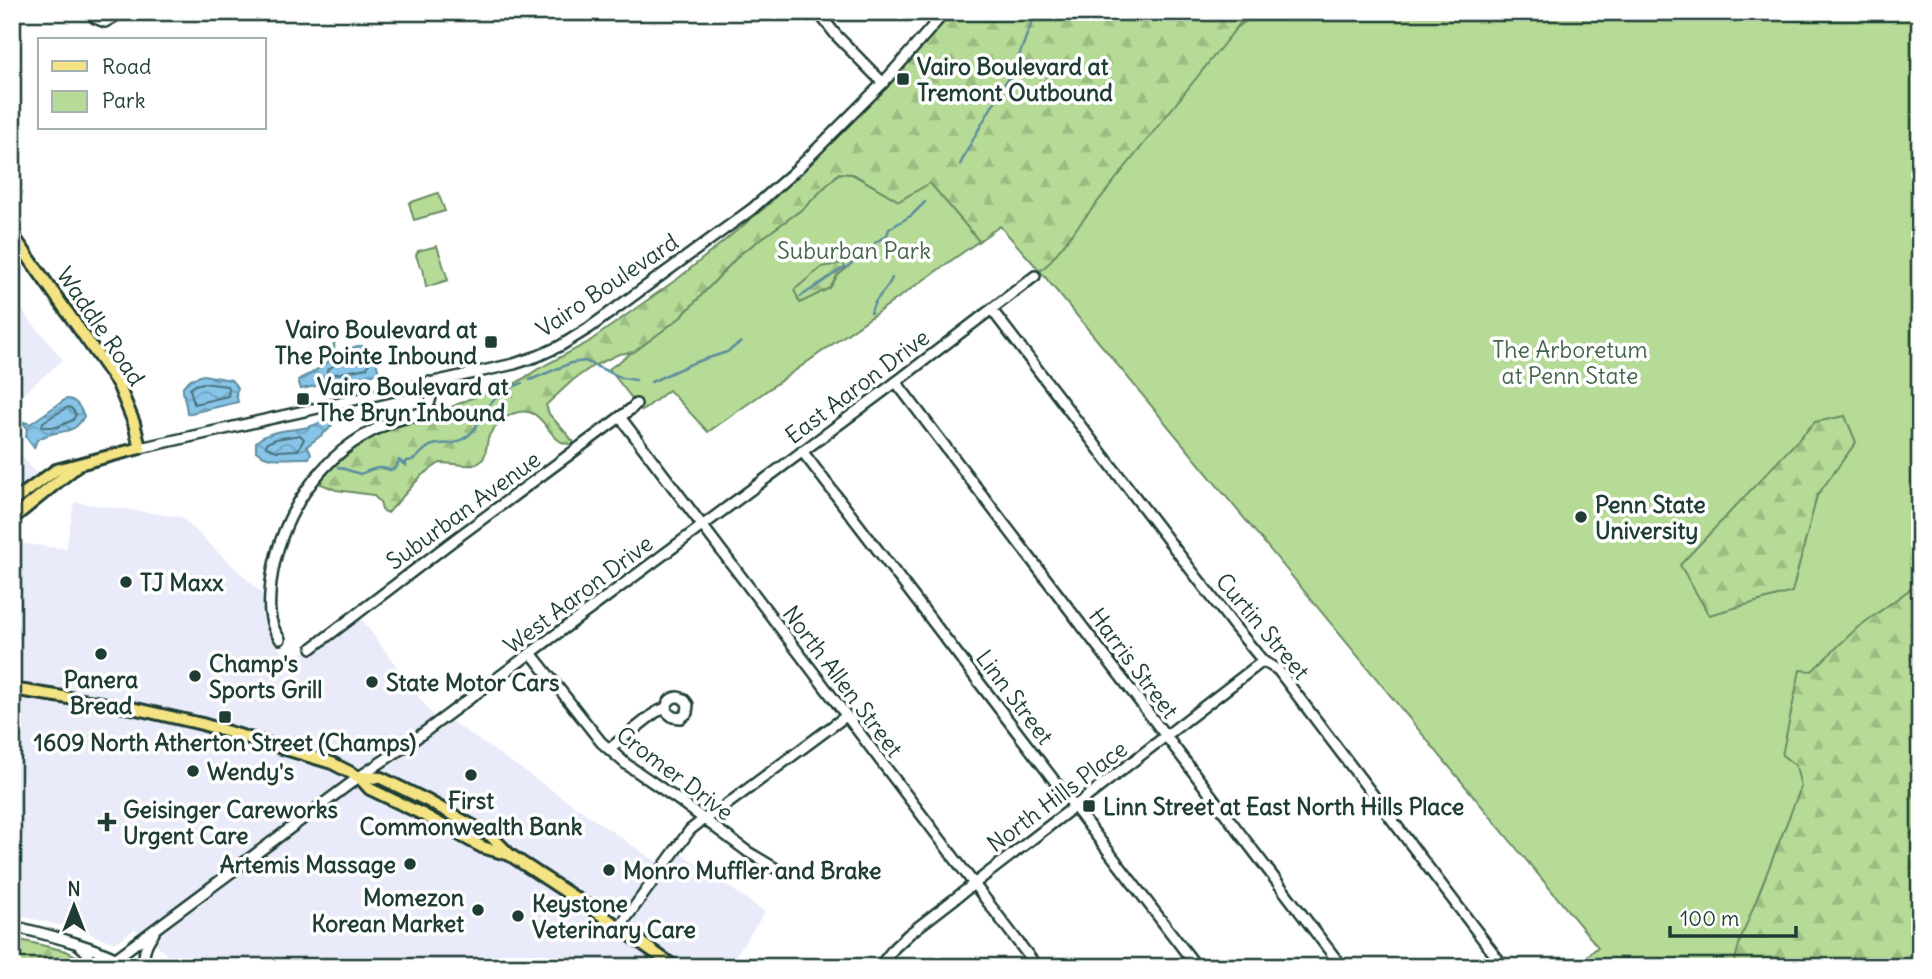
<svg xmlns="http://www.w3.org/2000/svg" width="1932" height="979" font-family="Delius,sans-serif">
  <defs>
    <pattern id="forest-firs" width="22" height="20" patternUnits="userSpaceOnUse" patternTransform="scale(1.75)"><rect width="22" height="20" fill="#b6db96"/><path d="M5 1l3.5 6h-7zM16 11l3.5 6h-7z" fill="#9cbd82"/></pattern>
    <pattern id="water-waves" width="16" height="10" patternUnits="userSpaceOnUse" patternTransform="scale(1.75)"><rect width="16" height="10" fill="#87c4e7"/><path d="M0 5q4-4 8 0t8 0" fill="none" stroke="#6ea0bc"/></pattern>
  </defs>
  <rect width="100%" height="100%" fill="#fff"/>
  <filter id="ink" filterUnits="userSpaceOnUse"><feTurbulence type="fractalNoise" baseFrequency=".0143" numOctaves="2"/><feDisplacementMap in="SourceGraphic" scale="14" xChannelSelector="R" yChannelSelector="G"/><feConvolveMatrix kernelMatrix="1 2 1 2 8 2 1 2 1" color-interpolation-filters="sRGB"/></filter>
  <g filter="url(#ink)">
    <!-- built -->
    <g fill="#e9ebfa">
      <polygon points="12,298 63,360 12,403"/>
      <polygon points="12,444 52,493 13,526 17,529 14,537 17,541 26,544 66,549 74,502 181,517 269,600 277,646 291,661 357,613 437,721 445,717 661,865 675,849 765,912 728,967 178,967 156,944 135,929 115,943 76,929 12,914"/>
    </g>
    <!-- green -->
    <g fill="#b6db96" stroke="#6a8c65" stroke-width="2">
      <polygon points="1253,12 1920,12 1920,967 1574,967 1598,947 1040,271 1221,40 1246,21"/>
      <polygon points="839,173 852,174 899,200 930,182 979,241 708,432 669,390 642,411 609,369 681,317 740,254 805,207"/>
      <polygon points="438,193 445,211 414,220 409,203"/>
      <polygon points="437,246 448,280 426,287 423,268 420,267 416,255 418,251"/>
    </g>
    <!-- forest -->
    <g fill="url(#forest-firs)" stroke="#6a8c65" stroke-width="2">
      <path d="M942,12H1249L1048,264L1040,271L1000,226L979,241L930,183L899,201L853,174L839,173L805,207L740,254L681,317L634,352L619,354L593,366L573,380L546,405L549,414L573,441V444C546,447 547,403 515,413C507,415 495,426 490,434C484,444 490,462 473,465C470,466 446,463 440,463L422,475L388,513L382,510L380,502L373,495L336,490L321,484L323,478L333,467L353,450L382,432L395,426L419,422L469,399L516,383L538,369L587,343L680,277L768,205L783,189L778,184L878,87Z"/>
      <polygon points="843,263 846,269 837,276 830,288 800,303 794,290 822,267"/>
      <polygon points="1845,416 1856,442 1817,496 1792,592 1709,615 1680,565 1815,422"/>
      <polygon points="1920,582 1920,967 1733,967 1740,941 1801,787 1796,766 1782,755 1800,670 1812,671 1857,628"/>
      <polygon points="12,938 66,951 80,958 83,967 12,967"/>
    </g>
    <!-- water -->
    <g fill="url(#water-waves)" stroke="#5d8e9f" stroke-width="2">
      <path d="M358,346H363C372,352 377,362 379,373L301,389L298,380C302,377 306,376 310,374C319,369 327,361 337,356L339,358L354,347Z"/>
      <path d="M203,375L231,380L238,388L236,393L238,402L187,414C187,404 182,395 183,386L191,379Z"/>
      <path d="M66,399C76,399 80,407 84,416C75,434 64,430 48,435C44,436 41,438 37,440L34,448L26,437L27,427L24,425V422L30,424Z"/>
      <path d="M324,420H329L332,425L327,431L307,446L311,453L309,458C293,457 269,463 256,451V442C275,425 304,434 324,420Z"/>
    </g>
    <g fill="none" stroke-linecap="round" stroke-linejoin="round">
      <!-- shore -->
      <g stroke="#49737c" stroke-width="2">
        <polygon points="359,353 363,355 369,364 367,368 330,375 327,374 327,370 336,364 343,363"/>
        <polygon points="203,383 227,386 229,389 228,396 194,404 190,389 195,385"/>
        <polygon points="68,407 71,408 76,414 73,420 57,427 42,427 43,422"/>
        <polygon points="300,435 304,439 298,450 277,451 266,447 267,443 276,439"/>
      </g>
      <!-- stream -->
      <g stroke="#5d8e9f" stroke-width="2.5">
        <path d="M960,165C976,130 999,98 1016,63C1024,46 1027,28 1038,12"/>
        <polyline points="800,297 840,270 848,267 862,252 870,251 876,242 887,235 889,229 912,215 925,202"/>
        <path d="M871,313C873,299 887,291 892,278"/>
        <polyline points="334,357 334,341"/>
        <polyline points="530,380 571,363 585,361 622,378 636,380"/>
        <polyline points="651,382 693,363 727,352 741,342"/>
        <polyline points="330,422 332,419 331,414"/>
        <path d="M338,467L360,474C371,470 378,465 390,470L396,468L399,460L406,466V461C420,461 421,448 433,445C442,442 451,446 459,441C478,432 476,423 486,408C495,397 509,388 522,383"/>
      </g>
      <!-- minor casing -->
      <g stroke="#1f3d34" stroke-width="14">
        <g id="minor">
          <polyline points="91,12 95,18 105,22 114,17 117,12"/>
          <polyline points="818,12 836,35 883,83"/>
          <polyline points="992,310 1234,626 1263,661 1278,670 1504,967"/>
          <polyline points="896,382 1342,967"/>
          <polyline points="620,417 1037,967"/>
          <polyline points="140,448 514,364 538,356 560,346 589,328 752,209 796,170 883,83 945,12"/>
          <polyline points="802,451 1197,967"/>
          <path d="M280,639C267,622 269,602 271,582C280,515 321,452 385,425C396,420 409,417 420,413C433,405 432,395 429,382"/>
          <polyline points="312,648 454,540 631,409 636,404"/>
          <polyline points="531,653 601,742 626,764 677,799 748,852 785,874"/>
          <path d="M609,749L656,712L666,708C669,695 682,693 688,705L687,713L681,718L673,717L667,712L666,708"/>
          <path d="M12,926C54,936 96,947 134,967"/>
          <polyline points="619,928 690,830 704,819 714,814 846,716"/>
          <polyline points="80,946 87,952 90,967"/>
          <polyline points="104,967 359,777 407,745 896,382 1035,276"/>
          <path d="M147,967C141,955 146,943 154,933"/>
          <polyline points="879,967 895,947 909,934 1263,661"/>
        </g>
      </g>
      <!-- major casing -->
      <g stroke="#1f3d34" stroke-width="16">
        <g id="major">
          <polyline points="12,234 118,384 134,423 140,448 56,470 12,502"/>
          <polyline points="12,519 76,467"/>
          <polyline points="12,689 132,708 202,724 332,763 359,777 370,789 422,814 482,847 510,855"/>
          <polyline points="359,777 381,778 428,801 491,836 510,855 609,920 675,967"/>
        </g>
      </g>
      <!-- minor -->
      <use href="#minor" stroke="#fff" stroke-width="9"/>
      <!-- major -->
      <use href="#major" stroke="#f4e382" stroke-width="10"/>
    </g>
  </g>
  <!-- markers -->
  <g fill="#1f3d34" stroke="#fff" stroke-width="2.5">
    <rect x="896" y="72" width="14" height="14" rx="3.5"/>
    <rect x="484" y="335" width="14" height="14" rx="3.5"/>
    <rect x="296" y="392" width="14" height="14" rx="3.5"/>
    <circle cx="1581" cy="517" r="7"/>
    <circle cx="126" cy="582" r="7"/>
    <circle cx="101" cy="654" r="7"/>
    <circle cx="195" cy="676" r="7"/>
    <circle cx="372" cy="682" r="7"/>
    <rect x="218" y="710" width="14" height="14" rx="3.5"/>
    <circle cx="193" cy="771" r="7"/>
    <circle cx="471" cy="775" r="7"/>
    <rect x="1082" y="799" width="14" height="14" rx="3.5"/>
    <path d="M103.5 811.5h7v7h7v7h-7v7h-7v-7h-7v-7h7z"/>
    <circle cx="410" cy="864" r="7"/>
    <circle cx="609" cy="870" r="7"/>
    <circle cx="478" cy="910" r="7"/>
    <circle cx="518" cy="916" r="7"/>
  </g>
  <g text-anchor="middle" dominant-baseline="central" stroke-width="7" stroke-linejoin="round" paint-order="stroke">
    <!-- poi labels -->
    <g font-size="23" font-weight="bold" fill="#1f3d34" stroke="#fff" text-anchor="start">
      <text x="917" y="66">Vairo Boulevard at<tspan x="917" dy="26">Tremont Outbound</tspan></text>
      <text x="477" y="329" text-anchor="end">Vairo Boulevard at<tspan x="477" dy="26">The Pointe Inbound</tspan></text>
      <text x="317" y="386">Vairo Boulevard at<tspan x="317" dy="26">The Bryn Inbound</tspan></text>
      <text x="1595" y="504">Penn State<tspan x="1595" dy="26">University</tspan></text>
      <text x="140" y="582">TJ Maxx</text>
      <text x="209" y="663">Champ's<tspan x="209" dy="26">Sports Grill</tspan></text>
      <text x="101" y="679" text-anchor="middle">Panera<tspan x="101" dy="26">Bread</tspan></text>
      <text x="386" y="682">State Motor Cars</text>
      <text x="225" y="742" text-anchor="middle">1609 North Atherton Street (Champs)</text>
      <text x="207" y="771">Wendy's</text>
      <text x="471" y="800" text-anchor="middle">First<tspan x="471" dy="26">Commonwealth Bank</tspan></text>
      <text x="1103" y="806">Linn Street at East North Hills Place</text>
      <text x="123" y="809">Geisinger Careworks<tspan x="123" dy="26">Urgent Care</tspan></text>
      <text x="396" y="864" text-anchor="end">Artemis Massage</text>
      <text x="623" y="870">Monro Muffler and Brake</text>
      <text x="464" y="897" text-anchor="end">Momezon<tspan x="464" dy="26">Korean Market</tspan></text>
      <text x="532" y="903">Keystone<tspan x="532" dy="26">Veterinary Care</tspan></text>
    </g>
    <!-- park labels -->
    <g font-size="23" fill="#45644c" stroke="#fff">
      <text x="854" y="250">Suburban Park</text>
      <text x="1570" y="349">The Arboretum<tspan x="1570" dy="26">at Penn State</tspan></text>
    </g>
    <!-- street labels -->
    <g font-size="23" fill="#1f3d34" stroke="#fff">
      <text transform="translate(607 285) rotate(-34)">Vairo Boulevard</text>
      <text transform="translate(101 326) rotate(56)">Waddle Road</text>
      <text transform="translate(857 386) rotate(-37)">East Aaron Drive</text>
      <text transform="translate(463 510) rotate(-36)">Suburban Avenue</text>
      <text transform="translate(578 594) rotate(-37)">West Aaron Drive</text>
      <text transform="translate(1263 626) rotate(50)">Curtin Street</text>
      <text transform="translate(1134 663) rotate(53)">Harris Street</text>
      <text transform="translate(843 681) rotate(53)">North Allen Street</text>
      <text transform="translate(1015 697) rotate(53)">Linn Street</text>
      <text transform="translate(675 773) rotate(37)">Cromer Drive</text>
      <text transform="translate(1057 796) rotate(-37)">North Hills Place</text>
    </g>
  </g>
  <!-- margin -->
  <rect width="1932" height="979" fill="none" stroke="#fff" stroke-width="42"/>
  <rect x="21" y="21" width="1890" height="937" fill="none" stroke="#1f3d34" stroke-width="2.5" filter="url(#ink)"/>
  <!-- legend -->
  <rect x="38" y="38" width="228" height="91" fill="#ffffff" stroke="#a5b1ae" stroke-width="2"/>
  <rect x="52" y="61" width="35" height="10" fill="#f4e382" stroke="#a5b1ae" stroke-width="2"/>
  <text x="102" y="74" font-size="21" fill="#1f3d34">Road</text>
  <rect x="52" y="91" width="35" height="21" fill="#b6db96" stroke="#a5b1ae" stroke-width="2"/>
  <text x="102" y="108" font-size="21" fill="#1f3d34">Park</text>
  <!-- north arrow -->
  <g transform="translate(74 906)" stroke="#ffffff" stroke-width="5" paint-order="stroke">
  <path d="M0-5L12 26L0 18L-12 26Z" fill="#1f3d34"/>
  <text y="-10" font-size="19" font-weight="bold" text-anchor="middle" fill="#1f3d34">N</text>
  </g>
  <!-- scale -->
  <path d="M1670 926v10h126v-10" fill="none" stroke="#1f3d34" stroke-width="3.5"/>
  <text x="1680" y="926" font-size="21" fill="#1f3d34" stroke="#ffffff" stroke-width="5" paint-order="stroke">100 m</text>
</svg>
